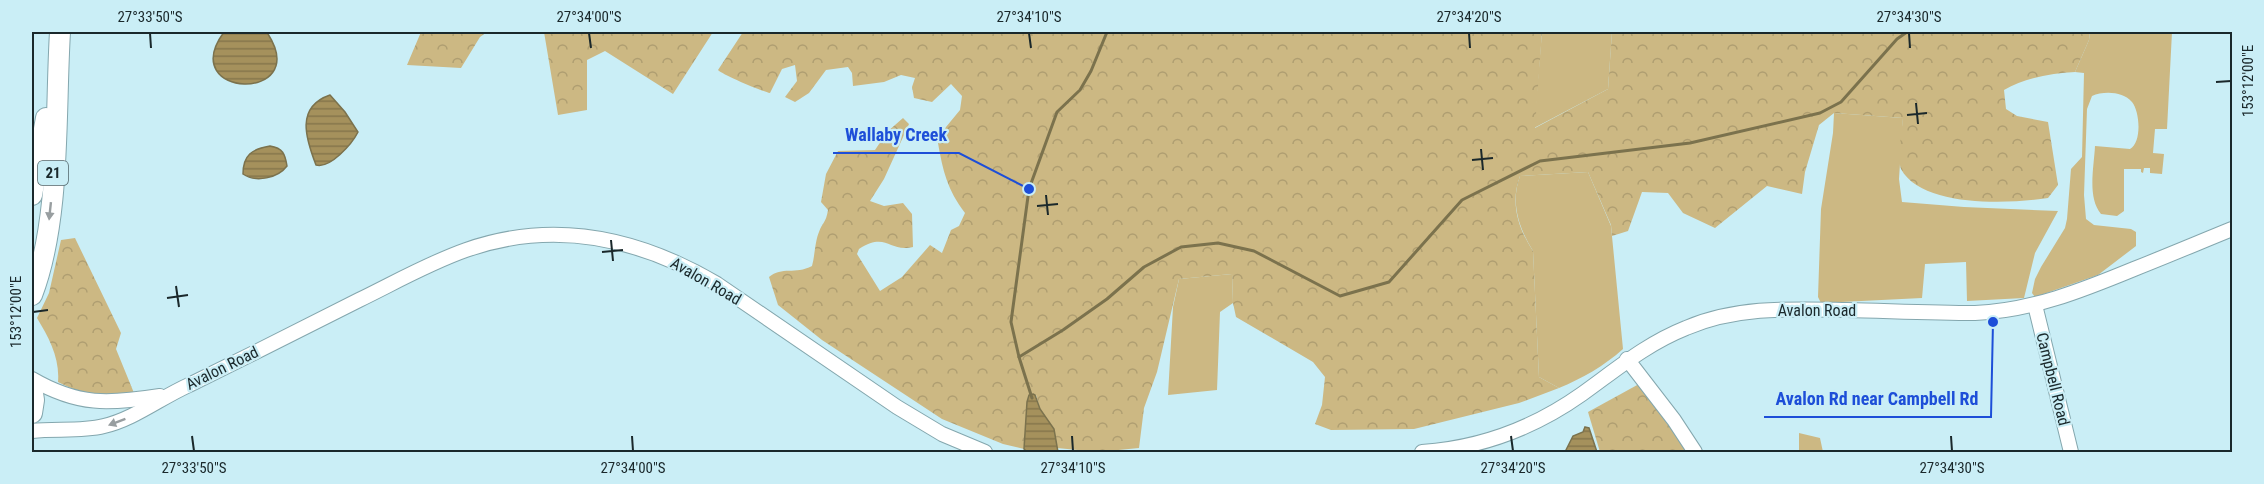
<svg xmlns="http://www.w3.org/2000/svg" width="2264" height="484" font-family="'Roboto Condensed',sans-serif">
  <defs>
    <pattern id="forest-crowns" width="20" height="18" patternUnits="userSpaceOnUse" patternTransform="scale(1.5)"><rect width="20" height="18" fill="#ccb883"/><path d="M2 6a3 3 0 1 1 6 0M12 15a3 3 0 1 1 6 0" fill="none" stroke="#af9e71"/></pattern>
    <pattern id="water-rules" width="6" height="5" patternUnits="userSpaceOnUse" patternTransform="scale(1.5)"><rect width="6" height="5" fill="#a5915c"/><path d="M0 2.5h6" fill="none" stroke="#86764c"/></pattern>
  </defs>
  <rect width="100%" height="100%" fill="#caeef6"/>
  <!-- grass -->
  <g fill="#ccb883">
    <polygon points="1542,32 1612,32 1608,89 1534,128"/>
    <path d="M2090,32H2172L2167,129H2155L2153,153L2164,154L2162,174L2150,173V168H2144L2143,173L2141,172V169H2124V211L2117,216L2101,214C2087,197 2094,167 2095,146L2130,149C2142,142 2140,112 2132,102C2123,91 2103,91 2092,96L2087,109L2084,195L2086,219L2094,225L2131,229L2136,232V246L2098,275L2035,297L2032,293L2035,279L2041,267L2065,228L2067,219L2071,169L2082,157L2084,73L2075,72L2089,40Z"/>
    <polygon points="1834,113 1903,118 1899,179 1902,202 1964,207 2058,211 2035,253 2024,298 1967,301 1966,262 1925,264 1922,298 1821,303 1818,297 1821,209 1833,133"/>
    <path d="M1588,172L1611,226L1623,349C1604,366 1583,378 1559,388L1539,377L1533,251C1519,228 1510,203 1520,176Z"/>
    <polygon points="1232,274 1233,303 1220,312 1217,390 1168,395 1173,307 1179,279"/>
    <polygon points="1799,433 1820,438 1823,452 1799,452"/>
  </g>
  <!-- forest -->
  <g fill="url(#forest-crowns)">
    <polygon points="421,32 487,32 480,37 461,68 407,65"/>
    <polygon points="544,32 713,32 673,94 605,51 587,60 587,110 558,115"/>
    <path d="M743,32H1542L1535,128L1608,89L1612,32H2090L2089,40L2075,72C2052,73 2025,78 2004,90L2006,109L2017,116L2048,122L2058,185L2048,198C2010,204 1922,208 1901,169C1897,160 1902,129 1903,118L1834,113L1819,125L1805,172L1802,194L1767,186L1715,228L1683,213L1668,193L1642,192L1628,231L1612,236L1611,225L1588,172L1520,176C1510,203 1518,228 1533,251L1539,377L1559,388L1519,403L1414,429L1331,430L1315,424L1322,405L1325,377L1313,362L1236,317L1233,303L1232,274L1179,279L1157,372L1144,408L1139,448L1098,452L1057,448L1054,429L1040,409L1036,395L1028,397L1024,449L1003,444L942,419L822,340L778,305L769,277C782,266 795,275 812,266C815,255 815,241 819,232C822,223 826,223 828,210L821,202L826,174L838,151L875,150L887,132L903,118L909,124L884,179L870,201L884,206L903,203L912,214L913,247C889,253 887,231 859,249L857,254L880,291L902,277L930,245L942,253L951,230L959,226L965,213C947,189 943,171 938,143L946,127L960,110L962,96L951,84L932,102L914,98L912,87L915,78L901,75L884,82L853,86L852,73L848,67L826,70L809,93L795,102L785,97L797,81L795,65L782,69L770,93C761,91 723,75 718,70Z"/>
    <path d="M75,238L121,333L116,349L134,393C101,398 88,397 58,382C60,358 49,338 37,318L49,293L61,240Z"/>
    <polygon points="1639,384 1691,452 1600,452 1588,412"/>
  </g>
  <!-- water -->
  <g fill="url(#water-rules)" stroke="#7b724d" stroke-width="1.5">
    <path d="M224,32H266L268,34C312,103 175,99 224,32Z"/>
    <path d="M330,95L345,112L358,132C352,144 330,169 316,165C306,139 295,107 330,95Z"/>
    <path d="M270,146C283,148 285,154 287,166C278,178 256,183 243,174C243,155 252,149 270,146Z"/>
    <polygon points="1033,394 1035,395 1040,409 1054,429 1058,452 1027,452 1024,449 1027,402 1029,395"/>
    <polygon points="1585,427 1589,428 1597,452 1565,452 1573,436 1583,432"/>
  </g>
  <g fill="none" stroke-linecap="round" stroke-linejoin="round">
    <!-- stream -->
    <g stroke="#7b724d" stroke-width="3">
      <polyline points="1019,357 1063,330 1107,299 1144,267 1181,247 1218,243 1254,251 1340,296 1389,282 1462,200 1540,161 1690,143 1820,113 1841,102 1897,39 1907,32"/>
      <polyline points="1032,398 1019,357 1011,322 1029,189 1057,112 1080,90 1091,71 1107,32"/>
    </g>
    <!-- minor casing -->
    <g stroke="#84a7ae" stroke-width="16">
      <g id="minor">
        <polyline points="2035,305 2071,452"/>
        <polyline points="1627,359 1674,420 1695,452"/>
        <path d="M32,379C78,406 109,404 160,396"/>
        <path d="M32,431C55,428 80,432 104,426C134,419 160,398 189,385C246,357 302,329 359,300C394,283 429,263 466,250C554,219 639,238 717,284L897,407L942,434L985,452"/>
        <path d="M1422,452C1480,448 1534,428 1582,394C1617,369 1646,344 1686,328C1737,306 1793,309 1847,310C1890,311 1933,313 1975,313C2031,311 2083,290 2134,269C2167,256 2200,242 2232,229"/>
      </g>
    </g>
    <!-- highway casing -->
    <g stroke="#84a7ae" stroke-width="22">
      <g id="highway">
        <polyline points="32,195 46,118"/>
        <path d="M32,295C61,219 55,114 60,32"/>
        <polyline points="32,387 34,400 32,413"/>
      </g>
    </g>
    <!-- minor -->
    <use href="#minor" stroke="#fff" stroke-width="14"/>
    <!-- highway -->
    <use href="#highway" stroke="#fff" stroke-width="20"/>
  </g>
  <!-- one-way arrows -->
  <defs><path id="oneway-solid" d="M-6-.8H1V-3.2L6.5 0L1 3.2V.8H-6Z" transform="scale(1.5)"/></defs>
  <g fill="#989ea0">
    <use href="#oneway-solid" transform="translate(50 211) rotate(96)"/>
    <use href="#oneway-solid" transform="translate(117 422) rotate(159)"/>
  </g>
  <!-- ticks -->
  <path fill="none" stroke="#1a282b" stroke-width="2" d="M150,33L151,48M589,33L591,48M1029,33L1031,48M1469,33L1470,48M1909,33L1910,48M2216,82L2231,81M1916,103L1918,124M1907,115L1927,113M1481,149L1483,170M1472,160L1493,158M1046,195L1048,215M1037,206L1058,204M611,240L613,261M602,252L623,250M176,286L179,307M167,298L188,295M33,312L48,310M192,436L194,451M632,436L633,451M1072,436L1073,451M1511,436L1513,451M1951,436L1952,451"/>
  <g text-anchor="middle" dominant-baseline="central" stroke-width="4.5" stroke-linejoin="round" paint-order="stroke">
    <!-- shield labels -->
    <rect fill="#caeef6" stroke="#4f6368" stroke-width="1.5" x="38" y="161" width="30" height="24" rx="4.5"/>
    <g font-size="15" font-weight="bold" fill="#1a282b">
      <text x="53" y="173">21</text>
    </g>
    <!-- street labels -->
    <g font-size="16" fill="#1a282b" stroke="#caeef6">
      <text transform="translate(706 281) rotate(30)">Avalon Road</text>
      <text x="1817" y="310">Avalon Road</text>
      <text transform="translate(222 368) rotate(-26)">Avalon Road</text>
      <text transform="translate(2053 379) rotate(76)">Campbell Road</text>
    </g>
  </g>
  <!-- callouts -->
  <path fill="none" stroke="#1d4ed8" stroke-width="2" d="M1029 189L959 153H833M1993 322L1991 417H1764"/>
  <g fill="#1d4ed8" stroke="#caeef6" stroke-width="2">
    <circle cx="1029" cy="189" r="6"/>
    <circle cx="1993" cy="322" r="6"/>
  </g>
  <g font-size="18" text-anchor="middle" font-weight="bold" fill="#1d4ed8" stroke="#caeef6" stroke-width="4.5" stroke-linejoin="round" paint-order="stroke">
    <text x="896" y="141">Wallaby Creek</text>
    <text x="1877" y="405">Avalon Rd near Campbell Rd</text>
  </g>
  <!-- border -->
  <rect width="2264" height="484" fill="none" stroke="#caeef6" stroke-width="66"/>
  <rect x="33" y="33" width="2198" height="418" fill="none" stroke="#1a282b" stroke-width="2"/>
  <g font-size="15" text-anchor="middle" fill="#1a282b">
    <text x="150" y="22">27°33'50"S</text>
    <text x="589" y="22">27°34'00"S</text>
    <text x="1029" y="22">27°34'10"S</text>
    <text x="1469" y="22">27°34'20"S</text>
    <text x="1909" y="22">27°34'30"S</text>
    <text transform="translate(2248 81) rotate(-90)" y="5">153°12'00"E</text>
    <text transform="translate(16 312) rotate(-90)" y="5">153°12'00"E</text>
    <text x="194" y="473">27°33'50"S</text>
    <text x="633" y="473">27°34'00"S</text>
    <text x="1073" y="473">27°34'10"S</text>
    <text x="1513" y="473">27°34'20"S</text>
    <text x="1952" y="473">27°34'30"S</text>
  </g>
</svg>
